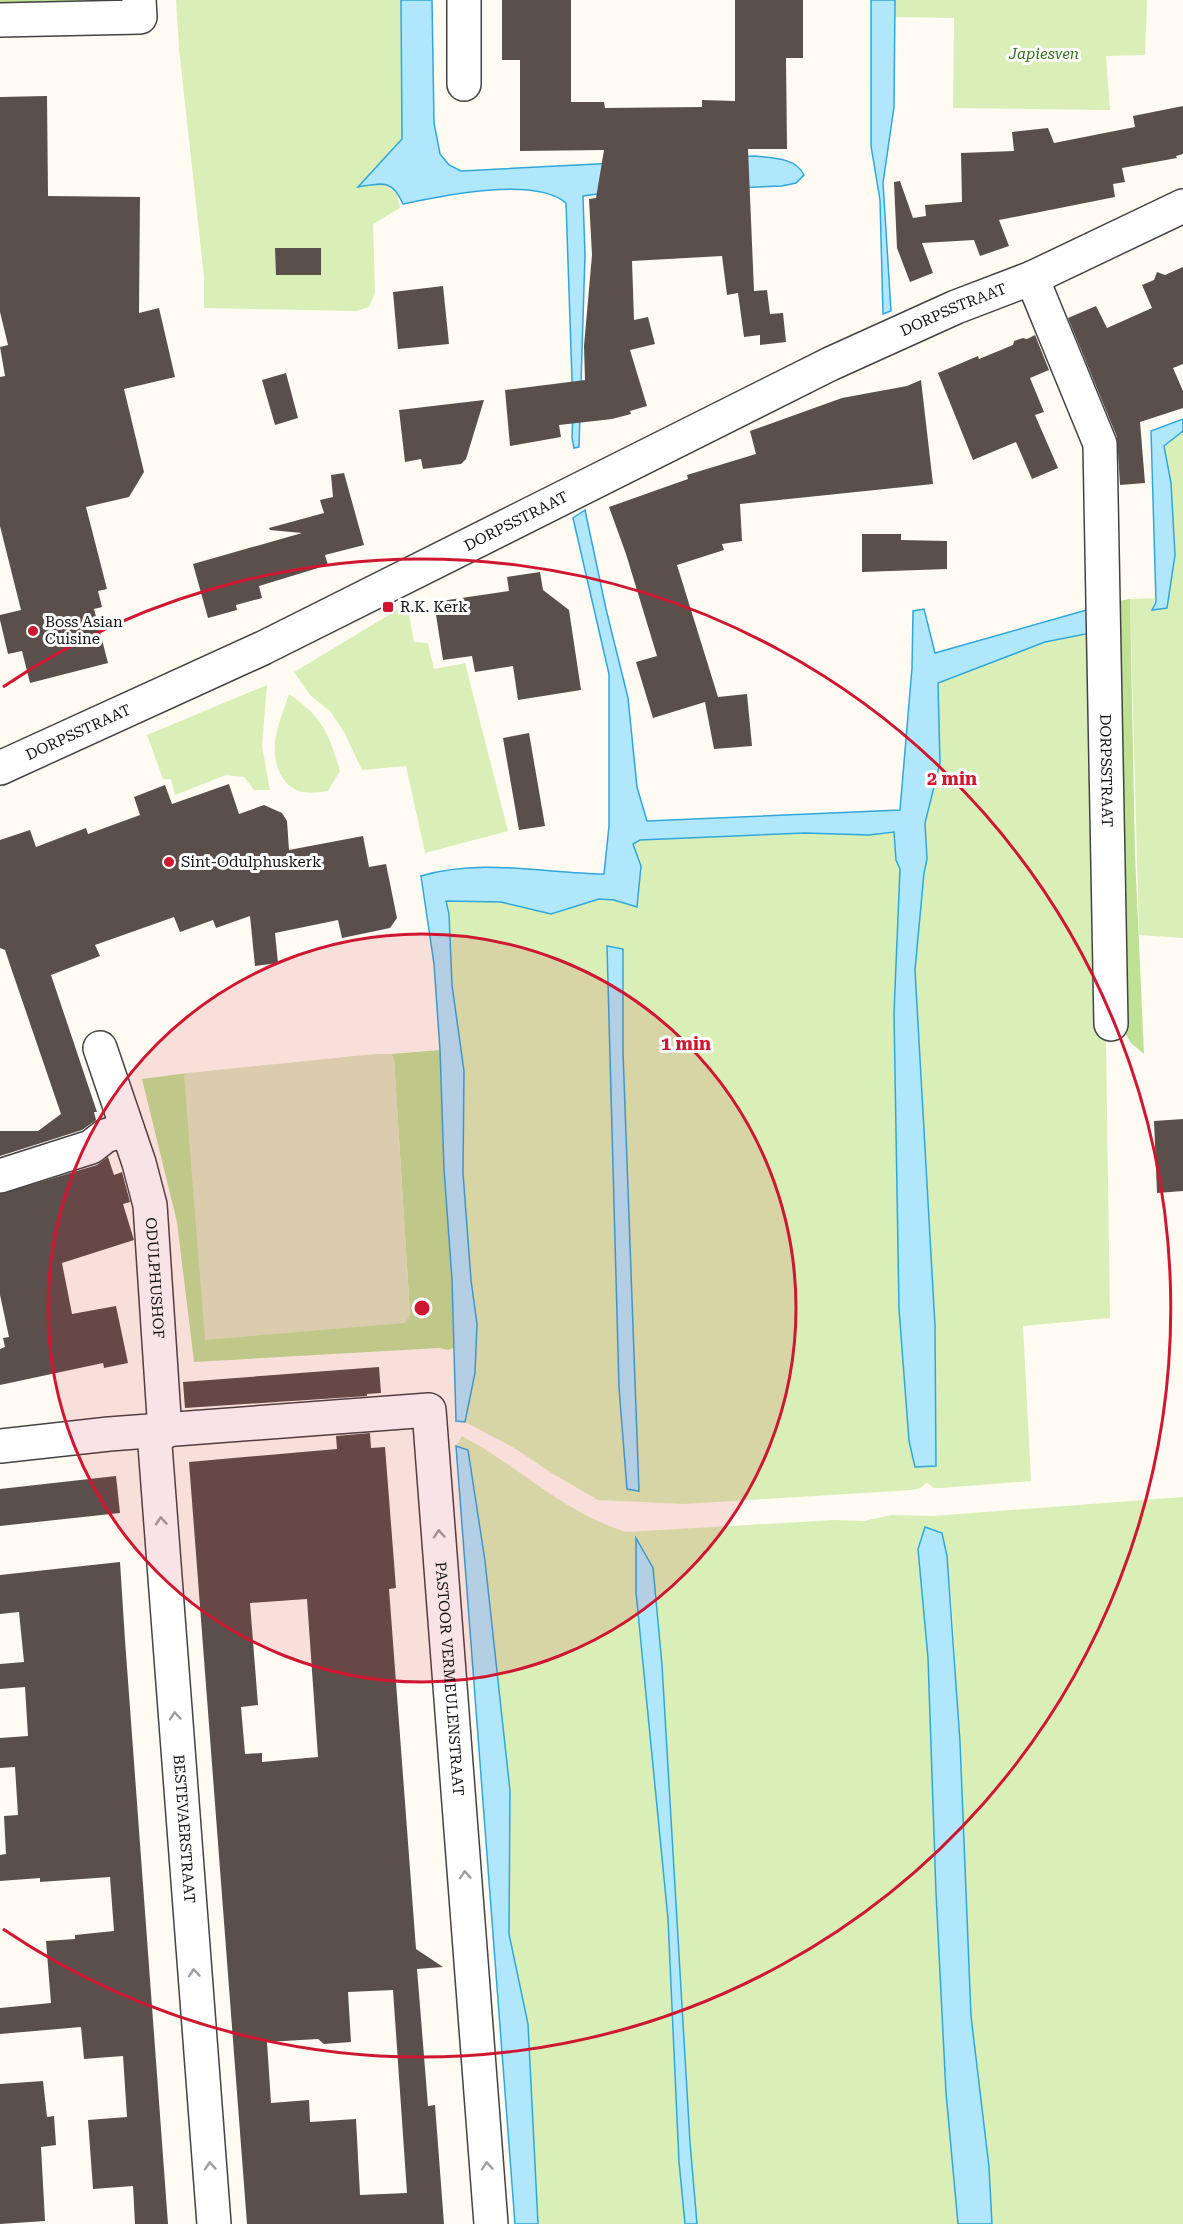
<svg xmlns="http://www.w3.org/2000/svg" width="1183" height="2224" font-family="'Roboto Serif',serif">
  <rect width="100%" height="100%" fill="#fffbf2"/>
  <!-- green -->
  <g fill="#d9efb7" fill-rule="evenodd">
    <polygon points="176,0 401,0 402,139 359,186 384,183 397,195 400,208 373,224 375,293 369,307 357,311 204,308 204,277 179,48"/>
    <polygon points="895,0 1147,0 1145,55 1106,56 1110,110 953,108 954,18 895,17"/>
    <polygon points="1183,431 1183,938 1139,935 1130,599 1155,598 1152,609 1167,608 1171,483 1164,446"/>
    <polygon points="407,604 414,642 428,643 434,669 465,663 508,831 425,853 406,766 362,770 345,734 331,712 310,695 294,672"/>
    <path d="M1091,633L1101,1029L1106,1043L1110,1318L1023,1326L1031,1481L941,1488H934L927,1483L920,1488L912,1490L683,1504L598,1500L553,1474L516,1449L465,1422L475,1373L477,1324L471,1280L463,1173L464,1071L452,985L449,914L446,900L501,902L551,914L599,899L614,900L636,907L641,866L633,844L640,840L805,833L869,835L894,832L896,860L900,869L894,1013L899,1309L909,1441L915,1467L936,1466L935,1326L915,970L924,873L927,858L925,823L940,763L938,683L1045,642ZM608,946L623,949V1052L639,1491Z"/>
    <polygon points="267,685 262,746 270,790 254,790 244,777 226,775 175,795 171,779 163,779 147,735"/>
    <path d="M289,694C322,717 329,733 340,771L328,791C308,794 294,795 282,777C266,751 280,721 289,694Z"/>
    <path d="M462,1436C519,1466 562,1512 626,1532L834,1520L864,1521L891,1515L932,1516L1183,1497V2224H992L989,2167L971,2016L954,1635L947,1556L942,1533L925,1527L918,1550L928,1658L946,2093L958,2224H697C678,2006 674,1786 653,1568L636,1592L668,1919L679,2162L685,2224H515L456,1446Z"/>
  </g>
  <!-- forest -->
  <g fill="#bee194">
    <polygon points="0,0 107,0 69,7 0,6"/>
    <polygon points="1130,599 1135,855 1144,1054 1131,1043 1120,1025 1108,603"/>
    <polygon points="440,1050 444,1169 452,1279 453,1348 448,1350 439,1348 194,1362 177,1222 142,1079 188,1073 184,1076 410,1315 394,1059 391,1054"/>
  </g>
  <!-- cemetery -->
  <polygon fill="#dce5bf" points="375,1054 391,1054 394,1059 410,1315 405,1323 205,1340 184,1075 188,1073"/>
  <!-- water -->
  <g fill="#b1e7fd" stroke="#2fa7dc" stroke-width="1.5">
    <path d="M401,0H432L434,123L440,154L449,165L461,171L754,156C772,158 795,157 804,175L796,183L782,186L605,193L583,196L585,255L579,447L574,448L572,438L573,409L566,203C534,176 441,196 403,204C392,179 382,183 358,187L402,139Z"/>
    <polygon points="871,0 895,0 894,107 883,183 891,311 883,314 880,200 871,146"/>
    <polygon points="1183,419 1183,431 1164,446 1171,483 1175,555 1167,608 1152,610 1156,602 1151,431"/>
    <path d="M585,510L606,609L628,698L637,787L647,821L900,810L912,668L913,611L924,609L935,653L1090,609L1091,633L1045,642L938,683L940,763L925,823L927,859L924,873L915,970L935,1326L936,1466L915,1467L909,1441L899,1309L894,1013L900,869L896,860L894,832L869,835L805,833L640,840L633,844L641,866L637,907L614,900L599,899L551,914L501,902L446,901L449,914L452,985L464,1071L463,1173L471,1280L477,1324L475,1373L465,1422L456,1421L452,1280L444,1169L440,1050L434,964L421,876C480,858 544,873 604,874L609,826V674L573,518Z"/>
    <polygon points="607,946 623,949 623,1052 639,1491 627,1489 619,1388"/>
    <polygon points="456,1446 468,1450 485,1561 510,1791 509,1934 528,2024 538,2224 515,2224"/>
    <polygon points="925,1527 942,1533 947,1556 960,1742 971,2016 989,2167 992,2224 958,2224 946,2093 936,1893 928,1658 918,1549"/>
    <polygon points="636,1538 653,1568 662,1665 690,2142 697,2224 685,2224 679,2162 668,1919 636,1592"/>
  </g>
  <!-- building -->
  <g fill="#5a4f4b" fill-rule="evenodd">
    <polygon points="502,0 571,0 571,102 604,102 605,108 702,107 702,100 735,101 735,0 803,0 803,58 786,58 787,149 748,149 754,291 767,290 770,314 783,313 786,342 760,345 760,335 744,337 738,293 727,295 722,256 632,261 634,320 648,317 655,344 630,350 647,406 630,411 631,414 612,419 559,425 561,437 510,446 505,390 585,380 584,346 592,255 589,199 596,198 604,150 520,151 520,60 502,60"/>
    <polygon points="47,96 48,196 140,197 139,313 159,308 175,377 124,389 144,472 129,497 86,507 107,589 98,591 102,607 94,609 108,663 30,683 22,651 8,654 0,620 0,615 21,610 0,526 0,377 5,376 0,347 8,345 0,312 0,97"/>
    <polygon points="1183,106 1183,154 1176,156 1177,158 1122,168 1125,182 1113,184 1115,197 999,220 1009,246 980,256 974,240 922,243 933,273 910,282 897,248 894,182 900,181 913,218 926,216 925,205 962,202 961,153 1014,151 1012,132 1048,128 1054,143 1135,127 1133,116"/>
    <polygon points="275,248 321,248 321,275 276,275"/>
    <polygon points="1183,267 1183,364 1173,368 1183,391 1183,408 1140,422 1145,483 1120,485 1117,437 1068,318 1096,306 1107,328 1152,308 1142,285 1154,280 1157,272 1165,275"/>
    <polygon points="443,286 449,344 398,349 393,292"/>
    <polygon points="1035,335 1049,370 1030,378 1044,412 1035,415 1058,468 1032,479 1016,442 973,460 938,373 978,356 979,359 1013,345 1014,341 1023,338 1027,339"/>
    <polygon points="286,373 298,418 275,425 262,380"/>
    <polygon points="921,380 933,484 740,504 742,541 722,544 724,550 677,565 718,697 747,694 752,746 714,749 705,702 653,718 636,662 657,656 626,554 609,507 688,479 687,475 756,454 750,431 842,398 907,386"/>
    <polygon points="484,400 466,459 461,464 423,469 421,459 405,462 399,410"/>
    <polygon points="344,473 364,545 325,555 328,565 259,586 262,598 236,605 237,610 208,618 193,564 302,533 270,530 269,528 324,513 320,500 333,497 331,475"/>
    <polygon points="862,534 901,534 901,540 947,541 947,569 862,572"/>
    <polygon points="540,572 543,590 569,610 581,690 518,700 513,666 475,672 472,656 443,660 434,602 509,591 507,577"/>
    <polygon points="529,733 545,826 519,830 503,738"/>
    <polygon points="229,784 239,814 264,805 282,813 287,821 289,850 363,836 369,867 386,864 397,918 390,928 342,938 338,920 275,933 278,963 255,966 250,916 216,928 213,920 180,932 174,917 95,945 100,956 51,975 97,1112 94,1112 96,1120 82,1130 0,1156 0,1131 38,1131 61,1114 10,965 5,950 0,948 0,840 30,830 36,847 86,828 88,834 140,815 134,797 165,785 172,804"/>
    <polygon points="1183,1119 1183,1191 1157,1193 1154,1121"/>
    <polygon points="108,1157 114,1175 122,1172 130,1202 123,1204 134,1240 62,1263 72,1314 116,1306 128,1363 104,1368 103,1363 0,1385 0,1349 5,1347 3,1338 9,1337 0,1295 0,1194 97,1165"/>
    <polygon points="379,1367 381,1393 367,1394 367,1396 185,1408 183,1382"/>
    <path d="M370,1433L371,1448L385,1447L396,1588L389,1589L416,1949L443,1967L417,1969L428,2106L435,2105L444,2224H247L189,1462L337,1449L336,1436ZM307,1599L318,1757L262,1762V1753L245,1754L241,1707L258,1705L250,1603ZM393,1990L407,2193L360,2195L356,2119L310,2122L309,2100L271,2103L267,2042L318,2039L324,2044L351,2042L348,1992Z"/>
    <polygon points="116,1476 120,1513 0,1526 0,1489"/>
    <polygon points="120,1562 125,1640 168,2224 135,2224 133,2186 93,2189 88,2120 127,2117 123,2056 84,2059 81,2027 0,2034 0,2008 51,2003 46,1941 75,1939 75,1935 114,1931 110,1877 40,1882 40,1878 0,1881 0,1855 6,1854 4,1816 18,1815 15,1767 0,1768 0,1738 28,1736 25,1687 0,1689 0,1664 24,1662 19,1612 0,1614 0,1575"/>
    <polygon points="43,2081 47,2117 54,2116 56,2145 41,2147 45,2221 0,2224 0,2084"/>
  </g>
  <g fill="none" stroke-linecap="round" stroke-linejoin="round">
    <!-- minor casing -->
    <g stroke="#434343" stroke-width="36">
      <g id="minor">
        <polyline points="464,0 464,84"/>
        <polyline points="0,20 140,17 139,0"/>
        <path id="s1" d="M1032,278L1100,444L1111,1024"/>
        <path id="s2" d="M0,768L263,648L830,364L956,307L1032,278L1183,206"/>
        <path id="s3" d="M100,1048L139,1163L150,1205L165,1432"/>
        <polyline points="0,1176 91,1147 105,1136 127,1129"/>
        <path id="s4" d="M154,1432L214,2224"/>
        <path id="s5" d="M0,1446L109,1434L429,1410L491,2224"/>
      </g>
    </g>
    <!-- minor -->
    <use href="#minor" stroke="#fff" stroke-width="33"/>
  </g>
  <!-- one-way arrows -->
  <defs><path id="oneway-chevron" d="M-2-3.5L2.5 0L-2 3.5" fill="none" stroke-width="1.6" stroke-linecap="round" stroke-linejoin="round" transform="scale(1.5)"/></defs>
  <g stroke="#9f9f9f">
    <use href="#oneway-chevron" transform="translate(161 1521) rotate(-94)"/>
    <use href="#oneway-chevron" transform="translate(439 1534) rotate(-94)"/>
    <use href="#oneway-chevron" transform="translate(175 1716) rotate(-94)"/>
    <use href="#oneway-chevron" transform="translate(465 1875) rotate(-94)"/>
    <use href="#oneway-chevron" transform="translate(194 1973) rotate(-94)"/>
    <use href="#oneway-chevron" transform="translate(210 2166) rotate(-94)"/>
    <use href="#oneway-chevron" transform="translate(487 2166) rotate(-94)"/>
  </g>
  <!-- distance rings -->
  <circle cx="422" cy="1308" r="374" fill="#d01731" fill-opacity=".12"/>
  <g fill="none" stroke="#d01731" stroke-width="3">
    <circle cx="422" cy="1308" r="374"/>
    <path d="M3 687A749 749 0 1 1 3 1929"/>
  </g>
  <!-- markers -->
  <g fill="#d01731" stroke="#fff" stroke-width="2">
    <rect x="382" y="601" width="12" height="12" rx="3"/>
    <circle cx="33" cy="631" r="6"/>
    <circle cx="169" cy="862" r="6"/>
  </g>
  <g text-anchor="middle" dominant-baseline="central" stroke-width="6" stroke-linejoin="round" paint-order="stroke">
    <!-- park labels -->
    <g font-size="15" font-style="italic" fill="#327018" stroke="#fff">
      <text x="1044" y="54">Japiesven</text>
    </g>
    <!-- street labels -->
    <g font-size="15" fill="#101010" stroke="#fff">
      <text stroke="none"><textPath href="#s2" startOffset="1058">DORPSSTRAAT</textPath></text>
      <text stroke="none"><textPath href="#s2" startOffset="572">DORPSSTRAAT</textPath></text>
      <text stroke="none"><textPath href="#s2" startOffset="86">DORPSSTRAAT</textPath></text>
      <text stroke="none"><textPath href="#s1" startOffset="506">DORPSSTRAAT</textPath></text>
      <text stroke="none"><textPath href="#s3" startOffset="238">ODULPHUSHOF</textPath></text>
      <text stroke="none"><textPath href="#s5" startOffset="700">PASTOOR VERMEULENSTRAAT</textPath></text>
      <text stroke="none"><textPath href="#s4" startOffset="398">BESTEVAERSTRAAT</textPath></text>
    </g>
    <!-- poi labels -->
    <g font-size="15" fill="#101010" stroke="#fff" text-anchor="start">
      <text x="400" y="607">R.K. Kerk</text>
      <text x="45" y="622">Boss Asian<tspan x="45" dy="17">Cuisine</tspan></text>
      <text x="181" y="862">Sint-Odulphuskerk</text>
    </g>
  </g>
  <circle cx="422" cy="1308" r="9" fill="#d01731" stroke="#fff" stroke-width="3"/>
  <g font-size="18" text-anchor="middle" font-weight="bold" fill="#d01731" stroke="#fff" stroke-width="6" stroke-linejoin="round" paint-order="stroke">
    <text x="952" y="785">2 min</text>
    <text x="686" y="1050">1 min</text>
  </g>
</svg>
